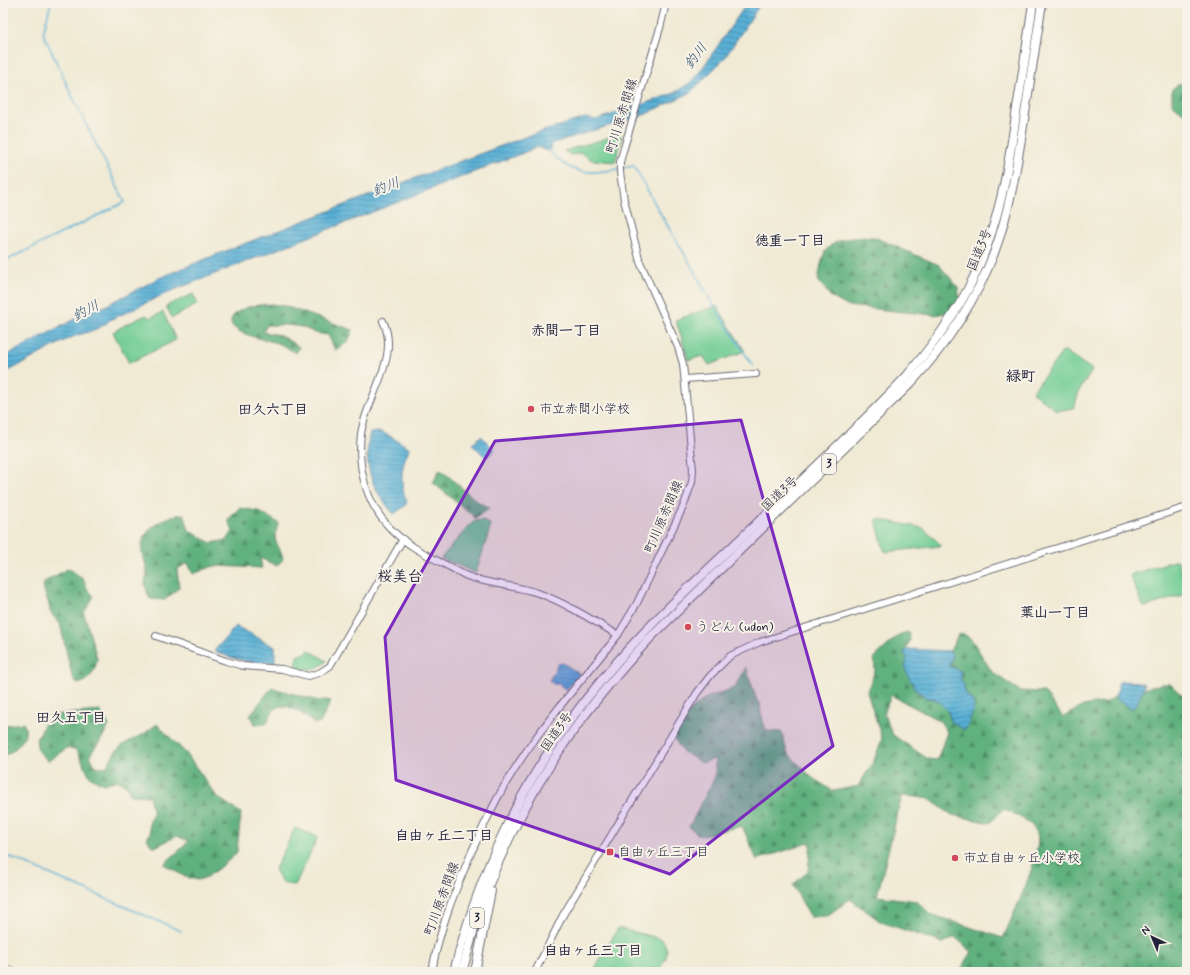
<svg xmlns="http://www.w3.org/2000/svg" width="1190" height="975" font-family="Mynerve,'Klee One',sans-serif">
  <defs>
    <pattern id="forest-firs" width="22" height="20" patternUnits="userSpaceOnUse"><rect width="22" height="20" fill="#60b17e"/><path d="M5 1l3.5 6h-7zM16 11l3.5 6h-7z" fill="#4f9068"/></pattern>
    <pattern id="water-rules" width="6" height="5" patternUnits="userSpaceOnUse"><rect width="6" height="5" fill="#59b0d6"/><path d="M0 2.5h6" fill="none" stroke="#498faf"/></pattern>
  </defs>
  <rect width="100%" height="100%" fill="#f7f3e8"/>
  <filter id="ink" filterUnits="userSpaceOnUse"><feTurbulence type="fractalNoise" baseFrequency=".025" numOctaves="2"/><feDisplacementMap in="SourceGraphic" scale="8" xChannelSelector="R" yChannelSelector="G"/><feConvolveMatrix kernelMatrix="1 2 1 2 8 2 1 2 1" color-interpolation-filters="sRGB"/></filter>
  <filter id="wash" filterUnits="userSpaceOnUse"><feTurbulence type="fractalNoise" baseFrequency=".012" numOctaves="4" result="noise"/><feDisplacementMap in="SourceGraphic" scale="16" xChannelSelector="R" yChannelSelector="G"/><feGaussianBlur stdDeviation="0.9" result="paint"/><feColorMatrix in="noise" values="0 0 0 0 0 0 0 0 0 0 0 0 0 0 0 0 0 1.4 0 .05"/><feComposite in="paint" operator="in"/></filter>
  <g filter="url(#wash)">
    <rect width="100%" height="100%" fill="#f0ead4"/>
    <!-- forest -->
    <g fill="url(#forest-firs)" stroke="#416a5c" fill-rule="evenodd">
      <polygon points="1187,82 1187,116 1172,104 1172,89 1179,84"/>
      <path d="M874,237L939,265L958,287L960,301L956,306L950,312L934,315L847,306L831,297L818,280C820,271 821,260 825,252C835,236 857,238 874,237Z"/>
      <path d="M272,304L285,306L353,330L348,342L335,350L328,335L315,333L302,327L287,325H267L263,332L280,335L299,347L296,353C290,350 284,345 277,343C269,340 216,332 235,314C245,305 259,305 272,304Z"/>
      <polygon points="440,469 477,501 489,508 475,518 469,512 433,483"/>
      <path d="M239,508L258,511L279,523C270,545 279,540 283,559L277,566L260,558L262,568L214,566L193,574L188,563L177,569L179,588L165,600L150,599C148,594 145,588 145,583C145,579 148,575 147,571C147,565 143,559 142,553C139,529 164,516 184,514L189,530L211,543L227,540L233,531L228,520Z"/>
      <path d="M67,569H70L83,579L88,590L93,595V598L84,613L97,658C96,670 91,679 79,684L75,681L72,676L60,624L50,612C50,602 43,594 43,583L46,581Z"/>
      <path d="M909,632L910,640L904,653L907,656L908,660L906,670L917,691L926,698L935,699L938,701L948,711L951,721L964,730C968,724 976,709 973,703C971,699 967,697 965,693C964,688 965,684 960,681L961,671L949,666L952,656L950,651L958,635L964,634L972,640L992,672L1020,691L1044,692L1063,717L1083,706L1100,703H1106L1114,697L1161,684H1170L1187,700V972H964L961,969L972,952L955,937L943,943L881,922L850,899L827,916L810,917L793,885L808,871L811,842L757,860L742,826L700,836L689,827L715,777V759L702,763L683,752L675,740V733L686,714L706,698L734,688L746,667L757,701L760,703L761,713L766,731L782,732L787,752L813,778L833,791L858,786L873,763L882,739L867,691L875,671L874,658L900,634ZM891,695L940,721L947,732L937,760L928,759L893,735L884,714ZM902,796L916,797L929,799L952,815L990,823L1003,809C1015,814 1032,820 1037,834C1044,851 1011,919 1003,938L930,914L917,901L877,896Z"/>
      <path d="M273,688L319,701L326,700L331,701L320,723L315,724C306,717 285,698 274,710C270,714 269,720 266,724H255L250,715L269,691Z"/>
      <path d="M100,711L109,725L103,737L90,755L94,764L99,768L107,766L115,752L124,744L142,735L157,724L186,753L217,797L241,813L237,852L233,857L207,877L198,880L185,877L164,864L185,845L188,841L177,836L155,847L151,845L147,839L150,833L149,824L153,813L149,796L130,795L127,786L117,780L104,784C100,782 95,781 92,778C84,771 83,758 75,749L67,748L48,761L38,751L36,739C43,731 42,723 51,715Z"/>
      <path d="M23,723C32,735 14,753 3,756V732L6,725Z"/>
    </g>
    <!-- park -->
    <g fill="#75ce95" stroke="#4c7868">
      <polygon points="617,135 620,135 622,138 615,162 592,160 581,153 571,155 564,151"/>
      <polygon points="193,294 198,304 172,318 166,306"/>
      <path d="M717,306L745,351L709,365L703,356L688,360C684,347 681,333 675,320Z"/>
      <polygon points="163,312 176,340 129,363 113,332 123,326 146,315 150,318"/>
      <polygon points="1063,351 1065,351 1091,369 1092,371 1079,391 1075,406 1073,408 1057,411 1032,392"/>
      <polygon points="877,519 923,528 940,544 940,546 886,552 884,550 876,520"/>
      <polygon points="482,520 491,525 476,573 441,558 470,525 475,521"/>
      <polygon points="1176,560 1178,561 1187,590 1186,594 1145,607 1143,606 1130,576 1132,574"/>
      <path d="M309,650L327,661C317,670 308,671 296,667L297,656L305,653Z"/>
      <polygon points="295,828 318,837 295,885 287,884 281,882 275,869"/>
      <path d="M618,928L662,939C672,955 665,957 658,972H593Z"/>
    </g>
    <!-- water -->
    <g fill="url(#water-rules)" stroke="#3e6988">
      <path d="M747,3H761L724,59L690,93L644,115L553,143L550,146L551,149L546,151L538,147L169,292L110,320C98,332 83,332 68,339C46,350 25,363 3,374V357L94,309L101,308L159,278L215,255L415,178L525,137L585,118L596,120L672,94L690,83L699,73Z"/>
      <path d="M381,432L388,435L410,448C401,463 399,485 407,501L405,506L394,514C372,491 362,463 370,433Z"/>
      <polygon points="481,436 495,450 486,458 472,444"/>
      <path d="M236,626L275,647V662C253,664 234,660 214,651Z"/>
      <path d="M909,649L950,651L952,656L949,666L961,671V681C965,684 964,687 965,692C967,697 971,698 973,702C977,707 968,723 966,729L964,730L951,721L948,711L938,701L935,699L926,698L922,694L919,693C915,688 908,677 906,671C904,664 910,659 904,653L905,650Z"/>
      <polygon points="563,663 580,674 566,690 558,683 556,685 549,681 558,664"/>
      <polygon points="1121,681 1139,682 1144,684 1144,687 1136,706 1131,709 1123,702 1119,702 1115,696 1118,689 1118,683"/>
    </g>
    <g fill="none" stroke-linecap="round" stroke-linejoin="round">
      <!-- stream -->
      <g stroke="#59b0d6" stroke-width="1.5">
        <path d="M548,150C571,175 586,175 618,169"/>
        <polyline points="622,168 634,166 663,218 695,272 709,298 753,366"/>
        <polyline points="3,262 125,202 72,96 43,33 51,3"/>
        <polyline points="3,854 181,931"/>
      </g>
    </g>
  </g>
  <g filter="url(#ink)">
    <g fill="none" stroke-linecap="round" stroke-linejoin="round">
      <!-- secondary casing -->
      <g stroke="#6a6871" stroke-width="8">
        <g id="secondary">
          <path d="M383,321C401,358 366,397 361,434C357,468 366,503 390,528C404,543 423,553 440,562C449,566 458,572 467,576C490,585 515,585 538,593C566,603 592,620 618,635"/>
          <polyline points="685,379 756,374"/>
          <polyline points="156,636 226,661 243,666 282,669 308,676 319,673 330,666 403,539"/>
          <polyline points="3,967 15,972"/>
          <path d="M432,972C439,929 455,891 472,851C485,823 497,796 514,770C544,722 583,679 618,635L637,603L684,505L692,482L693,470L683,364L678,347L640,262L624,200L620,172V162L623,151L660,28L666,3"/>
          <polyline points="535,972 563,915 697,693 710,676 730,656 760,642 1187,507"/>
        </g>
      </g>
      <!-- highway casing -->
      <g stroke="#6a6871" stroke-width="10">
        <g id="highway">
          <path d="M454,972C481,863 532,762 605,676C639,635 678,598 717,561C780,501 845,441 905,378C929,350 951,321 968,289C998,232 1008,171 1017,108C1023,73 1028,38 1033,3"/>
          <path d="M462,972C469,948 475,923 483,899C522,797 576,717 650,638L909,385C945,346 975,303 994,253C1010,210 1017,165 1024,120C1030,81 1036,42 1042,3"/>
          <polyline points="475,972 491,891"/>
        </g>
      </g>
      <!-- secondary -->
      <use href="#secondary" stroke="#fff" stroke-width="6"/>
      <!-- highway -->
      <use href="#highway" stroke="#fff" stroke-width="8"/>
    </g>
  </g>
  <!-- marked area -->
  <path fill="#7b2cbf" fill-opacity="0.2" stroke="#7b2cbf" stroke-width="3" stroke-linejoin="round" d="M741,420L833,746L670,874L396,780L385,637L495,441Z"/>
  <!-- markers -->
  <g fill="#d1495b" stroke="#f7f3e8" stroke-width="1.5">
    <circle cx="531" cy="409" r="4"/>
    <circle cx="688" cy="627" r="4"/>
    <rect x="606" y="848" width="8" height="8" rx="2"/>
    <circle cx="955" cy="858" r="4"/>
  </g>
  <g text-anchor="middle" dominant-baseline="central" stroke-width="4" stroke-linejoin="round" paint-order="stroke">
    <!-- shield labels -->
    <g fill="#f7f3e8" stroke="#62616f" stroke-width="1">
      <rect x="822" y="454" width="14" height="20" rx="3"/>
      <rect x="470" y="908" width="14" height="20" rx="3"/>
    </g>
    <g font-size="12" font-weight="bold" fill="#22223b">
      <text x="829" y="464">3</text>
      <text x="477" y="918">3</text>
    </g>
    <!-- street labels -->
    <g font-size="13" fill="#22223b" stroke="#f7f3e8">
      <text transform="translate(622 116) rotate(-73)">町川原赤間線</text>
      <text transform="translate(980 250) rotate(-68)">国道3号</text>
      <text transform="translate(780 494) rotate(-44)">国道3号</text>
      <text transform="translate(664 517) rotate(-67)">町川原赤間線</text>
      <text transform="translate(557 732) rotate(-55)">国道3号</text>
      <text transform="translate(442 899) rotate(-70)">町川原赤間線</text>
    </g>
    <!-- poi labels -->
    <g font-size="13" fill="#22223b" stroke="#f7f3e8" text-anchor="start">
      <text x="539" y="409">市立赤間小学校</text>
      <text x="696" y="627">うどん (udon)</text>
      <text x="618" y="852">自由ヶ丘三丁目</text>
      <text x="963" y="858">市立自由ヶ丘小学校</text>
    </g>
    <!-- water labels -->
    <g font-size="14" font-style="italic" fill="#355471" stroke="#f7f3e8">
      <text transform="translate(696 56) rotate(-53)">釣川</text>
      <text transform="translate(386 187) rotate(-21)">釣川</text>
      <text transform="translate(86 311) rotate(-27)">釣川</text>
    </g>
    <!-- neighbourhood labels -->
    <g font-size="14" font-weight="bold" fill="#22223b" stroke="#f7f3e8">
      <text x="790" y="241">徳重一丁目</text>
      <text x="566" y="331">赤間一丁目</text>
      <text x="273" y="410">田久六丁目</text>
      <text x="1055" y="613">葉山一丁目</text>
      <text x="71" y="718">田久五丁目</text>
      <text x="444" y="836">自由ヶ丘二丁目</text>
      <text x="593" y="951">自由ヶ丘三丁目</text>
    </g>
    <!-- quarter labels -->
    <g font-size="15" font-weight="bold" fill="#22223b" stroke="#f7f3e8">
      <text x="1021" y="377">緑町</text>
      <text x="400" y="577">桜美台</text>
    </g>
  </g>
  <!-- margin -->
  <rect width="1190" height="975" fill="none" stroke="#f7f3e8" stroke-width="16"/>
  <!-- north arrow -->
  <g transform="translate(1152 937) rotate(316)" stroke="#f7f3e8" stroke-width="3" paint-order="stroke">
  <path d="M0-3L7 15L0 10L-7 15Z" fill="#22223b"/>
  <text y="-6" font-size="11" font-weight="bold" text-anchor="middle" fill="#22223b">N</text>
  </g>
</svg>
